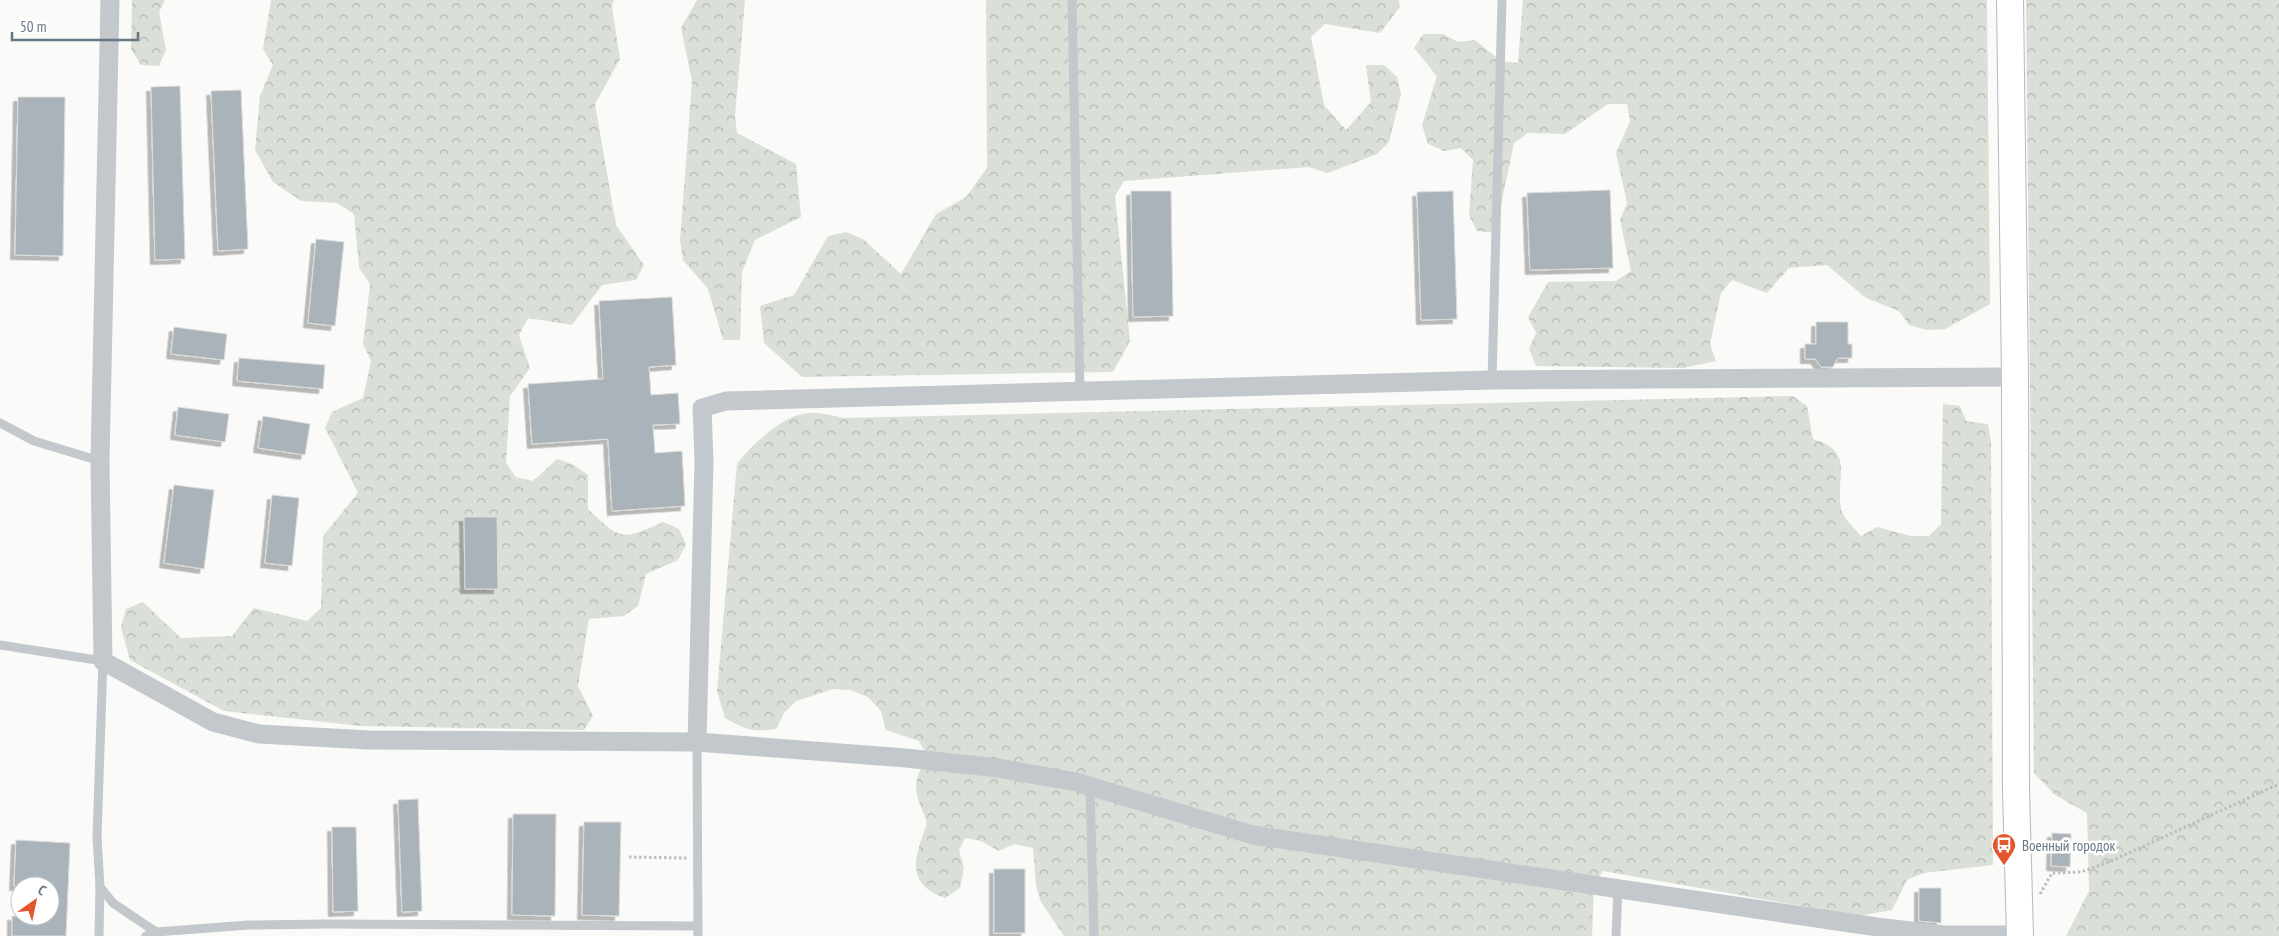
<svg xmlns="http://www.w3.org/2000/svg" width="2279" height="936" font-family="'PT Sans Narrow',sans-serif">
  <defs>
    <pattern id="forest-crowns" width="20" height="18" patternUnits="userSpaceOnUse" patternTransform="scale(1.25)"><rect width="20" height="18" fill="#dadfd7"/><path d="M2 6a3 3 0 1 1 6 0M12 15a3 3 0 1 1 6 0" fill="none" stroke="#b4b9b4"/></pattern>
    <filter id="shadow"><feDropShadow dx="-4.5" dy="4.5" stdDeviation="0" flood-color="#0004"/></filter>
  </defs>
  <rect width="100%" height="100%" fill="#fafaf8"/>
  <!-- forest -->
  <g fill="url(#forest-crowns)">
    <polygon points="132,0 165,0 159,12 166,50 159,66 141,65 131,49"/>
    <path d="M271,0H614L612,7L620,59L595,104L616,225L644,265L636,280L602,285L572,325L528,318L519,335L530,368L510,396L506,463L516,477L533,481L557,459L574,465L588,475V509C621,540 621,541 663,522L679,529L686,544L678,560L646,574L638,606L624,616L589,619L578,686L593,716L584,730L361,726L224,711L130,660L121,627L126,609L143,602L181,638L232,636L254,608L307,621L321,608L323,536L358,493L325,428L332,412L363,398L371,361L363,344L370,284L359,268L354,214L337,203L301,201L273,182L255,150L260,96L273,65L263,49Z"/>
    <polygon points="697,0 745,0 735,116 737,133 796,164 801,217 755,240 742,272 740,340 723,340 708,289 683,260 680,241 692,81 681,28"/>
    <polygon points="986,0 1399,0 1400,7 1380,33 1325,24 1311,37 1324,105 1346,130 1371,102 1366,65 1384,65 1397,77 1401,94 1389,142 1377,154 1328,173 1308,167 1124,181 1115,196 1130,341 1113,372 802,377 764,343 760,306 794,295 828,236 846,232 863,239 901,274 936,214 966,197 987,168"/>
    <polygon points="1523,0 1987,0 1990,304 1945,329 1927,330 1909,325 1899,311 1866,298 1827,265 1789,268 1767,293 1732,280 1721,293 1710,344 1716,361 1683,368 1536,366 1529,349 1536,333 1528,317 1548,282 1616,281 1631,271 1620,220 1627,203 1616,153 1630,121 1627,104 1608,104 1565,134 1528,133 1514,143 1495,233 1477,231 1469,215 1473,160 1461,148 1444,151 1428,144 1422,125 1437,76 1414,48 1423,34 1443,34 1458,42 1475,40 1501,61 1518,63"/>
    <polygon points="2026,0 2279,0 2279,936 2066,936 2089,891 2087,813 2055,795 2034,773"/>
    <path d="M1793,396L1807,406L1813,439C1856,452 1835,476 1841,508C1842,517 1855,529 1861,536L1877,527L1911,536H1929L1941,524L1943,404L1960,406L1966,421L1988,424L1991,442L1993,865L1923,873L1907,880L1892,910L1858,916L1603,871L1594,885L1592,936H1064L1041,902L1036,886L1033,848L1014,844L999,851L981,841L965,838L959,850L964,868L960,888L945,898C903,883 916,855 927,823C915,790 910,789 927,756L919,741L886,730L881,711L868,697L850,690L833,689L796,701L784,713L776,729C753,733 745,729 725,718L717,691L737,464C751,445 784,414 809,413C820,412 833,416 844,418Z"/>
  </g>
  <!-- building -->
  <g fill="#aab3b9" stroke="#dcdcda" filter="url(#shadow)">
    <polygon points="180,86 185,259 155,260 151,87"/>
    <polygon points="241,90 248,249 218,251 211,91"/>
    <polygon points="18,97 65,97 63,256 15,255"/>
    <polygon points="1610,190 1613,268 1530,270 1527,193"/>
    <polygon points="1131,191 1171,191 1173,316 1133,317"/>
    <polygon points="1453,191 1457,319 1421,320 1417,192"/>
    <polygon points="316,239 344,242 335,326 308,323"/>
    <polygon points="672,297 676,365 649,367 651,395 678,393 680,424 653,425 655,453 682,451 685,506 612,511 608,439 532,444 528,384 603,379 599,301"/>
    <polygon points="1816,322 1848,322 1848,344 1852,344 1852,358 1838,358 1833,367 1821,367 1815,359 1805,359 1805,344 1816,344"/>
    <polygon points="174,327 227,334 224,360 171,354"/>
    <polygon points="239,358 325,365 323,389 237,381"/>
    <polygon points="178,407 229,414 225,442 175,435"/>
    <polygon points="263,416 310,424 305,455 258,448"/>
    <polygon points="174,485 214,490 204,569 164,563"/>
    <polygon points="272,495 299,498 292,566 265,563"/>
    <polygon points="464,517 497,517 498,589 465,589"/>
    <polygon points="418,799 422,911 402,912 398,800"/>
    <polygon points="513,814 556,814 555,916 512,915"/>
    <polygon points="584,822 621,822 619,916 582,915"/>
    <polygon points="332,827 356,827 358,911 333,912"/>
    <polygon points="2052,833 2071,834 2070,867 2051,866"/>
    <polygon points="16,840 70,843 66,936 12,936 12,916 50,916 50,886 14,886"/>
    <rect x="994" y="869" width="31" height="64"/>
    <polygon points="1919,888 1941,888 1941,923 1919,921"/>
  </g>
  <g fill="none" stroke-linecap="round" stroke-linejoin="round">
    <!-- secondary casing -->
    <g stroke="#b3babf" stroke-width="28">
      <polyline id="secondary" points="2010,0 2015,377 2016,790 2020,936"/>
    </g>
    <!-- path -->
    <g stroke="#bbbfc2" stroke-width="3" stroke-dasharray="2.5 2.5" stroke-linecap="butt">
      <polyline points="629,857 687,858"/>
      <polyline points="2040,894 2052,873 2081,872 2109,862 2279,784"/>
    </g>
    <!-- lane -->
    <g stroke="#c3c8cc" stroke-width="9">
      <polyline points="1072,0 1080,393"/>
      <polyline points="1492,380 1502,0"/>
      <polyline points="0,423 34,441 100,461"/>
      <polyline points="0,645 103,661 97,837 100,887 99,936"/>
      <polyline points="697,742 698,936"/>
      <polyline points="1090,787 1094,936"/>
      <polyline points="100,887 113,903 156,932"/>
      <polyline points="146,936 156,932 248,925 329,924 698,926"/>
      <polyline points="1616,936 1618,888"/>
    </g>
    <!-- street -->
    <g stroke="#c3c8cc" stroke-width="19">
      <polyline points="110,0 100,461 103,661 213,722 259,734 369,740 697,742 906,758 998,768 1076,782 1253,835 1877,927 1944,935 2020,935"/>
      <polyline points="697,742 704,461 702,408 726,401 1492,380 2015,377"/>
    </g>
    <!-- secondary -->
    <use href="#secondary" stroke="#fff" stroke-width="26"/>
  </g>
  <!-- icons -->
  <defs>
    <g id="bus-pin" transform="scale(1.25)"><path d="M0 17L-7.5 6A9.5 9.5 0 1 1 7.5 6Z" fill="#e4572e" stroke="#fff"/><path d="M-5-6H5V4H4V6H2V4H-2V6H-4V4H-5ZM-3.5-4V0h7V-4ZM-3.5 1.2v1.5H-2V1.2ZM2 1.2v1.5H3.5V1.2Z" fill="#fff"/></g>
  </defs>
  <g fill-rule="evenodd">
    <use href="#bus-pin" x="2004" y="845"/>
  </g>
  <g text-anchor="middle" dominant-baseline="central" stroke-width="5" stroke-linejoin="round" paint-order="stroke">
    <!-- poi labels -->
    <g font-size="15" fill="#657683" stroke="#fff" text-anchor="start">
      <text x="2022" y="845">Военный городок</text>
    </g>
  </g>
  <!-- north arrow -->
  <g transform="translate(35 901) rotate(33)"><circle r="24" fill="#ffffff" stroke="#c1c8cd"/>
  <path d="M0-4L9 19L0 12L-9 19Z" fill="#e4572e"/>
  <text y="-8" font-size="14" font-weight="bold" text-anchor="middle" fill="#657683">С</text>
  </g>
  <!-- scale -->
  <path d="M12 32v8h126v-8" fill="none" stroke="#657683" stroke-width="2.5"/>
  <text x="20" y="32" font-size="15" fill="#657683" stroke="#ffffff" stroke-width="4" paint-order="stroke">50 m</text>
</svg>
